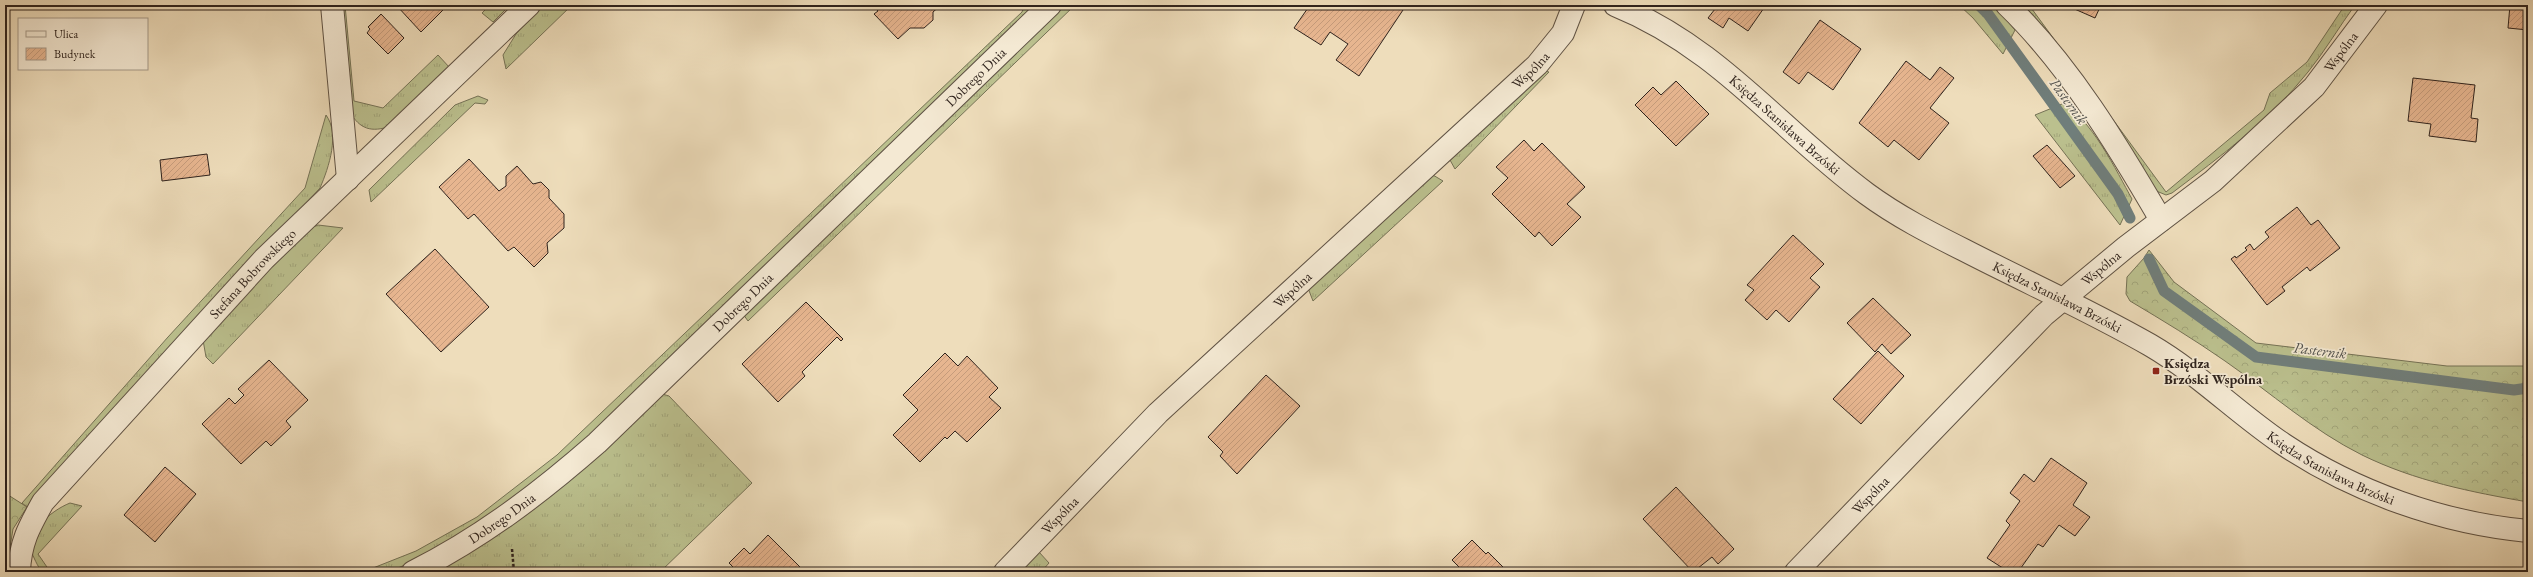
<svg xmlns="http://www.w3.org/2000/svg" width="2533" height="577" font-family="'EB Garamond',serif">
  <defs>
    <pattern id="grass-tufts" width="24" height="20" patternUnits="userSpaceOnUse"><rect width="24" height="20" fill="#bbc08e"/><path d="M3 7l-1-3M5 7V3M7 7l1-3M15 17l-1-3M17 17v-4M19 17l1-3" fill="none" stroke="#a1a57a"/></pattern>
    <pattern id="forest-crowns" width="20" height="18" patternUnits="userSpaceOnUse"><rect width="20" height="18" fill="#bbc08e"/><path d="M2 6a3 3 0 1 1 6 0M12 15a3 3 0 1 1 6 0" fill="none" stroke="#a1a57a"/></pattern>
    <pattern id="building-hatch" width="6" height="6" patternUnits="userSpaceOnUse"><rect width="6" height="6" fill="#e7b690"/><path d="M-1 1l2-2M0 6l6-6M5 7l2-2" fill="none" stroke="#c69c7c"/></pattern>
  </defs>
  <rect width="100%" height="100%" fill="#edb"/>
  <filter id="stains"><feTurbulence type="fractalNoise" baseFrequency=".005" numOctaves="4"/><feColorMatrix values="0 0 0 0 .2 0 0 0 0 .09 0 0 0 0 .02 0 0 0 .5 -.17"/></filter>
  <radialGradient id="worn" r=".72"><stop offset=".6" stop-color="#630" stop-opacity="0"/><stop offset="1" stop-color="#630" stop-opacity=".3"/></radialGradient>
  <!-- grass -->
  <g fill="url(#grass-tufts)" stroke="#757256">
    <path d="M339,5H345L354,101L383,108L438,55L450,68L388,127C368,133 358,127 348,109Z"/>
    <polygon points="490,5 510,5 493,22 482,13"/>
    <polygon points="540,5 572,5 506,69 503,55 516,34"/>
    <polygon points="1025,5 1037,5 590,438 550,472 445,547 389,572 363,572 416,551 477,517 557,455 1022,12"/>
    <polygon points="1062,5 1075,5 748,321 743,314"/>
    <polygon points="1959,5 1994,5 2015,30 2003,54 1973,18"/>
    <path d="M2021,5H2029L2166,192L2264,110L2270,93L2307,62L2345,5H2355C2339,27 2325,51 2308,72C2270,120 2221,156 2172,193L2166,195L2154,190Z"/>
    <polygon points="1545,71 1549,72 1455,169 1450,160"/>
    <polygon points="478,96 488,100 485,104 475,103 371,202 369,190 455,105"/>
    <path d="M2062,104C2090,116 2117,172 2132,199L2120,225L2035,115Z"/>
    <path d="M326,115C340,134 329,167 320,188L170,347L27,507L22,503L168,337L305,188Z"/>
    <polygon points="1433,175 1443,181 1313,301 1308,288"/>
    <polygon points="318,225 343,228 213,364 206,357 203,340 308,229"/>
    <polygon points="659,393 669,396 752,483 660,572 429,572"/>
    <path d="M70,503L82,506L38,554L49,570L55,572H44C39,569 37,564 35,560C21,535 50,511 70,503Z"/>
    <polygon points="1039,552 1049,563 1041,572 1020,572"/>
  </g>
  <!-- forest -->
  <g fill="url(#forest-crowns)" stroke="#757256">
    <path d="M2149,250L2174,282L2256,343L2447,366H2528V502C2471,492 2415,481 2362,455C2312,430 2271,393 2225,361C2195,340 2162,320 2130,301L2126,294L2127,277L2144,258Z"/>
    <polygon points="5,493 27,507 13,529 6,572"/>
  </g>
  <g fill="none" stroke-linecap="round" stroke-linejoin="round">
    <!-- stream -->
    <g stroke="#707e7b" stroke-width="11">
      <polyline points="1979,5 1988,14 2118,194 2130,218"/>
      <polyline points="2149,259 2164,291 2256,357 2514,390 2528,388"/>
    </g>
  </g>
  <!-- building -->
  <g fill="url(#building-hatch)" stroke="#2f231d">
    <polygon points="398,5 448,5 421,32 397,6"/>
    <polygon points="873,5 941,5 933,12 933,20 924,28 910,28 898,39 874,14 878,11"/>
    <polygon points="1310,5 1329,7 1330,5 1402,5 1405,7 1359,76 1336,60 1348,44 1330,32 1321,45 1294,28"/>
    <polygon points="1710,5 1766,5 1748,31 1729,18 1723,28 1708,18 1715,9"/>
    <polygon points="2071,5 2101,5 2095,18 2070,7"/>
    <polygon points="2510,5 2528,5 2528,30 2508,28"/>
    <polygon points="381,14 404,38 388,54 367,33 370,29 368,27"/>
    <polygon points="1820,20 1861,49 1833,90 1808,72 1799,84 1783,72"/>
    <polygon points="1906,61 1930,80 1940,67 1954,78 1930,108 1949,123 1919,160 1894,140 1888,147 1859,123"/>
    <polygon points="2413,78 2475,85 2471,118 2478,119 2476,142 2429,136 2431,124 2408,121"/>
    <polygon points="1676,81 1709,114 1676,146 1635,105 1653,87 1661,95"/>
    <polygon points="1524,140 1534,151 1542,143 1585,187 1567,204 1581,217 1552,246 1539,232 1535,237 1492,194 1508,178 1496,167"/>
    <polygon points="2047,145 2075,176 2060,188 2033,156"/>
    <polygon points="207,154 210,175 162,181 160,160"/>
    <polygon points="469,159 499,191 506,186 506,176 517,166 533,184 541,182 549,190 549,198 564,214 564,228 547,243 548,253 534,267 514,247 508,251 474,214 468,219 439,187"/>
    <polygon points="2297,207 2311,225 2318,220 2340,248 2310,271 2307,267 2282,287 2285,291 2267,305 2231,259 2235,256 2236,258 2247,250 2245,248 2250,244 2254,250 2269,237 2265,232"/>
    <polygon points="1793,235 1824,264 1810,278 1820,287 1789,322 1776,310 1767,320 1745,300 1754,290 1747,285"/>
    <polygon points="435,249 489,307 441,352 386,294"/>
    <polygon points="1873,298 1911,335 1891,354 1882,344 1875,352 1847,323"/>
    <polygon points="806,302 843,339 841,341 837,337 802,372 805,376 778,402 742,364"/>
    <polygon points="1878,351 1904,376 1861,424 1833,399"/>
    <polygon points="945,353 958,366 967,356 998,388 989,397 1001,408 967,442 955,431 947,439 945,437 920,462 893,435 918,410 903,395"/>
    <polygon points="269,360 308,400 286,421 291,427 271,446 266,441 241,464 202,424 229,398 235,404 244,395 238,389"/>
    <polygon points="1266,375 1300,406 1237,474 1220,456 1223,452 1208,437"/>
    <polygon points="2051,458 2087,483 2073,505 2090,517 2075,536 2059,525 2043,547 2038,544 2018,572 2009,572 1987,558 2010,525 2006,521 2020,501 2010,493 2024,474 2034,482"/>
    <polygon points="165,467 196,494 155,542 124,515"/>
    <polygon points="1676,487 1734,549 1718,564 1712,557 1693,572 1643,519"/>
    <polygon points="768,535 801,568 798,572 732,572 735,569 729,563 744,548 750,554"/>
    <polygon points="1472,540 1486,554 1488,552 1508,572 1464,572 1452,560"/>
  </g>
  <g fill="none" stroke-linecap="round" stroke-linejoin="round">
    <!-- minor casing -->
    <g stroke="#5f5244" stroke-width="24">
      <g id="minor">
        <polyline points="332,5 348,179"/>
        <path id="s1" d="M1615,5C1719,47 1780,130 1867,194C1897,216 1930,233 1964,250C2026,282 2089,310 2150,345C2198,373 2237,413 2283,444C2355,492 2442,523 2528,531"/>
        <path d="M2007,5C2069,65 2118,146 2161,220"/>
        <path id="s2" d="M19,572C20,543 29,527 43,502L264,259L529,5"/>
        <path id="s3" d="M413,572C481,538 540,493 597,443L1050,5"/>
        <path id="s4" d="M1005,572L1158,413L1537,65L1563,33L1574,5"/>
        <path id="s5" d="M1796,572L2044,315L2126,247L2213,181L2314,87L2376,5"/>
      </g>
    </g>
    <!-- path -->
    <polyline stroke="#2f231d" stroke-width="2.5" stroke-dasharray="3 2" stroke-linecap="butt" points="512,549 514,572"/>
    <!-- minor -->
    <use href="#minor" stroke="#f4e9d3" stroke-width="22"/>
  </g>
  <!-- markers -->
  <rect fill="#8f2418" stroke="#f4e9d3" stroke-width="1.5" x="2152" y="367" width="8" height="8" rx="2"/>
  <g text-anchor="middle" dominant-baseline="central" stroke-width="3.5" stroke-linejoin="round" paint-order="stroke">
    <!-- street labels -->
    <g font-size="14" fill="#2f231d" stroke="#f4e9d3">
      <text stroke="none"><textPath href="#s5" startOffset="755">Wspólna</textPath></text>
      <text stroke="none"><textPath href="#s4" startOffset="727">Wspólna</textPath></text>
      <text stroke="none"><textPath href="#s3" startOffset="752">Dobrego Dnia</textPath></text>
      <text stroke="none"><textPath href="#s1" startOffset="209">Księdza Stanisława Brzóski</textPath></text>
      <text stroke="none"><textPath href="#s5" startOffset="431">Wspólna</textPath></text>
      <text stroke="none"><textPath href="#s2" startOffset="385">Stefana Bobrowskiego</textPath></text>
      <text stroke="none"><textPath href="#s4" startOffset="403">Wspólna</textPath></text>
      <text stroke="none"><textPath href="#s1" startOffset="533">Księdza Stanisława Brzóski</textPath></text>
      <text stroke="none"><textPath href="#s3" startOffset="428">Dobrego Dnia</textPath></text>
      <text stroke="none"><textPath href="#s1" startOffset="857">Księdza Stanisława Brzóski</textPath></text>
      <text stroke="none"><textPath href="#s5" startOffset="107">Wspólna</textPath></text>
      <text stroke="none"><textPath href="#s4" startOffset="79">Wspólna</textPath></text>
      <text stroke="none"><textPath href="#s3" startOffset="104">Dobrego Dnia</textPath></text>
    </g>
    <!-- poi labels -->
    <g font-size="14" font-weight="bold" fill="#2f231d" stroke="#f4e9d3" text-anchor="start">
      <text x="2164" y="363">Księdza<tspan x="2164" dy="16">Brzóski Wspólna</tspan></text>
    </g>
    <!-- water labels -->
    <g font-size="15" font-style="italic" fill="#50504c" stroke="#f4e9d3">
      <text transform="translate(2069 101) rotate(54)">Pasternik</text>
      <text transform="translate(2320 350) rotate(7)">Pasternik</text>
    </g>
  </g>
  <!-- margin -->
  <rect width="2533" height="577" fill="none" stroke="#edb" stroke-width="20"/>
  <rect x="6" y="6" width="2521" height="565" fill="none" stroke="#2f231d" stroke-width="2"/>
  <rect x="10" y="10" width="2513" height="557" fill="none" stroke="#2f231d"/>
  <!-- legend -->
  <rect x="18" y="18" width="130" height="52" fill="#f4e9d3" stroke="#a59a8a"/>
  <rect x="26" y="31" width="20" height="6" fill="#f4e9d3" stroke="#a59a8a"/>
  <text x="54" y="38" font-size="12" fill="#2f231d">Ulica</text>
  <rect x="26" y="48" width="20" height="12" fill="url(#building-hatch)" stroke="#a59a8a"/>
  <text x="54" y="58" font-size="12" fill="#2f231d">Budynek</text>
  <rect width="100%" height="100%" filter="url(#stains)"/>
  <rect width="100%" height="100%" fill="url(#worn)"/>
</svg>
